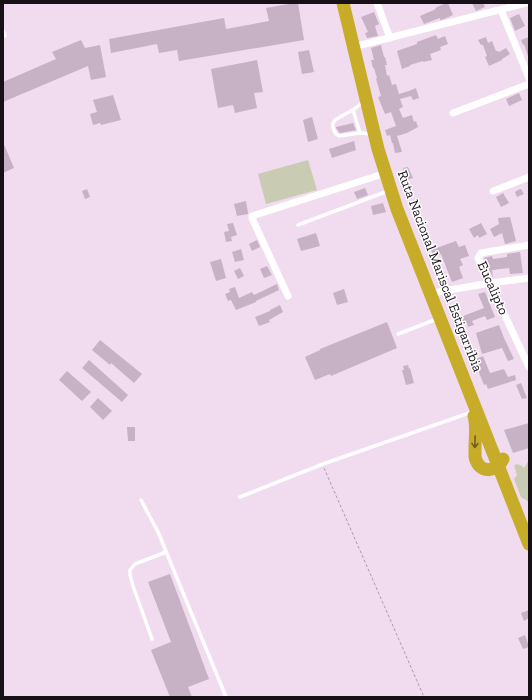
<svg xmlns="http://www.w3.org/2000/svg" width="532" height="700" font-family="'Zilla Slab',serif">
  <rect width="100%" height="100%" fill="#f1dbef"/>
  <!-- green -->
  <g fill="#c9ccb2">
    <polygon points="308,160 317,190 266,204 258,174"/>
    <path d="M529,460V502L521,497L514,479L517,475L514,465C518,463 521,465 524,468Z"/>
  </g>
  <!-- building -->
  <g fill="#c6b1c5">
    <polygon points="294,3 298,3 304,40 179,61 177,50 159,53 157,44 111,53 109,39 224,18 226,29 269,21 266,8"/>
    <polygon points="446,3 448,3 453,15 444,19 440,20 440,18 424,24 420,16 436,9 435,8"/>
    <polygon points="472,3 483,3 485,7 476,11"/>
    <polygon points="374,12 379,24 375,26 378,36 367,38 365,33 368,32 361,17"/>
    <polygon points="519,14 525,26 515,31 510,18"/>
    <polygon points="436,35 438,39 445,36 448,44 440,47 441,50 430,54 432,60 423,62 423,61 410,65 410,66 402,69 397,51 417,44 417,42"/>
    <polygon points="486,37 488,43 492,41 496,51 498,51 499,52 506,48 510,54 502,59 502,60 489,66 485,57 487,56 483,45 481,45 478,40"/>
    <polygon points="529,37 529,56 528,56 524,44 523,45 521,40"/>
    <polygon points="81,40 85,48 100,45 106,77 91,80 88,66 3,102 3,82 56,59 52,52"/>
    <polygon points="381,45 384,57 385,57 387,65 385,65 387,76 389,75 392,85 396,84 399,94 409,91 416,88 419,98 413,100 411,96 400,99 403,107 399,109 403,118 412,115 414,122 416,121 418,127 407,133 397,136 402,152 395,153 393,143 392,143 390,135 387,136 385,130 396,126 391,112 385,114 380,102 378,97 381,96 376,79 377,78 374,68 373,68 371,60 374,60 371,48"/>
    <polygon points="309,50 314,72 302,74 298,52"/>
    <polygon points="257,60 263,92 254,93 257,108 235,113 233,105 218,108 211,69"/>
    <polygon points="519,93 522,100 509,106 506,99"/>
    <polygon points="113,95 121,120 101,125 100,123 93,125 90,114 97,112 93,100"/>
    <polygon points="312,117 318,139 308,142 303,120"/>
    <polygon points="353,123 356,130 340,133 336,128 336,127"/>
    <polygon points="354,141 356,150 332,158 329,149"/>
    <polygon points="3,142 14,168 3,173"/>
    <polygon points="408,167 413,178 407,180 403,168"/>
    <polygon points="365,188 368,195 357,199 354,192"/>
    <polygon points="87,189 90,197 85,199 82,191"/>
    <polygon points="520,189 521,189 524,194 517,197 515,192"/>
    <polygon points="503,193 509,203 501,207 496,197"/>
    <polygon points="246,201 248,213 248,214 237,216 234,204"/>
    <polygon points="383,203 386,212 373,215 371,206"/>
    <polygon points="510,217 516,241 505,244 502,233 494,237 490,229 499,224 498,218"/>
    <polygon points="233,223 237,235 231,237 232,241 226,242 224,232 229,231 227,224"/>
    <polygon points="481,223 487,234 479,238 478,235 474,238 469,229"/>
    <polygon points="316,233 320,246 301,251 297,239"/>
    <polygon points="257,240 260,247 252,251 249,244"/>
    <polygon points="456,241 459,247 465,245 469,256 460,259 463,265 459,267 463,278 452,282 441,254 434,257 431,250"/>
    <polygon points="241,249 244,260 235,262 232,252"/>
    <polygon points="520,252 523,273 510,274 509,268 492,270 493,278 484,258 492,256 493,259 507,257 507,254"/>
    <polygon points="221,259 226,278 216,281 210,262"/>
    <polygon points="267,266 272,275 264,278 260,269"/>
    <polygon points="240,268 244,276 238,279 234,271"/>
    <polygon points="277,284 279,290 256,301 256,302 236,310 231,300 228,301 225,294 230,292 229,289 235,287 239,298 252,292 254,295"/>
    <polygon points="344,289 348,302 337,305 333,293"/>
    <polygon points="485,292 495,317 487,320 485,316 472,321 474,325 468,327 467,323 461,325 458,318 484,308 478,294"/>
    <polygon points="280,305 283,312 269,320 270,322 259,326 255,317 270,311 270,310"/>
    <polygon points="387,322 397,348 331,376 330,374 315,380 305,357 320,350 320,349"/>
    <polygon points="499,325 504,338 514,359 508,361 502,348 482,354 476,333"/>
    <polygon points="100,340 142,374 134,383 111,363 110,365 92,350"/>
    <polygon points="483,356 490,373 504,369 508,377 515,375 516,380 488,389 486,384 484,385 474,360"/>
    <polygon points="89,360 128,395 122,402 82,368"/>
    <polygon points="408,365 409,369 410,368 414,383 406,385 402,370 404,370 403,366"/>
    <polygon points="67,371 91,392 82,401 59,380"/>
    <polygon points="521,383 527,398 522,399 516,385"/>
    <polygon points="98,398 112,411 103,420 90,407"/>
    <polygon points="529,423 529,448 513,453 504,430"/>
    <polygon points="127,427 135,427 135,441 128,441"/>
    <polygon points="170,574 209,679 188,687 192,697 170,697 151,650 171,642 148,582"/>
    <polygon points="529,610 529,618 524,621 521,613"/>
    <polygon points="525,635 529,647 523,649 518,638"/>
  </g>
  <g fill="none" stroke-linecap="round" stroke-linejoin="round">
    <!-- path -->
    <polyline stroke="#ad9cab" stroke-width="1" stroke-dasharray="3 2" stroke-linecap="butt" points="324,468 424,697"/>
    <!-- lane -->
    <g stroke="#fff" stroke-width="3.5">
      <polyline points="3,31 5,36"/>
      <path d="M364,101L356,108L335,120C331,125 333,129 336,134L339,136L360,133L371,134"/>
      <polyline points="353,110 360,133"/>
      <polyline points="298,225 388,191"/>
      <polyline points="398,334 437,319"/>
      <polyline points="240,497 323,464 472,412"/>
      <polyline points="141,500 158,532 226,697"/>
      <polyline points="152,639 133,586 130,575 130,570 135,564 166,552"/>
    </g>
    <!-- street -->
    <g stroke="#fff" stroke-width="7">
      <polyline points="377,3 390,38"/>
      <polyline points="501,10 529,78"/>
      <polyline points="361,45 526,3"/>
      <polyline points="453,113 529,84"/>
      <polyline points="493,191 529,177"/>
      <polyline points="529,245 481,253 478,258 529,367"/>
      <polyline points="438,292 490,283 529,278"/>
      <polyline points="288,296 252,218 252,216 386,173"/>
    </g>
    <!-- highway -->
    <g stroke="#c7ac2a" stroke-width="13">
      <polyline points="343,3 378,149 397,209 529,544"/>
      <path d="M474,416C477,426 475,437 475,447C475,450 475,454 475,457C479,474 496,473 503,459"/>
    </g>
  </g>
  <!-- one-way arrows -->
  <defs><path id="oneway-shaft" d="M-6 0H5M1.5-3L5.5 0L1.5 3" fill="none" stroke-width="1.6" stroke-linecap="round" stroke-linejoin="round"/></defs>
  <use stroke="#6f5e20" href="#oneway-shaft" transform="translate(475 442) rotate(91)"/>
  <g text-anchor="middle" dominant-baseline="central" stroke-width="3" stroke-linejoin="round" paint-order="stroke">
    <!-- street labels -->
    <g font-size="14" fill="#171016" stroke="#fff">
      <text transform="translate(440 271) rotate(69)">Ruta Nacional Mariscal Estigarribia</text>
      <text transform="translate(493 288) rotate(66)">Eucalipto</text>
    </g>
  </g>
  <!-- border -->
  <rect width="532" height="700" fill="none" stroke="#171016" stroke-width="8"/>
</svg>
